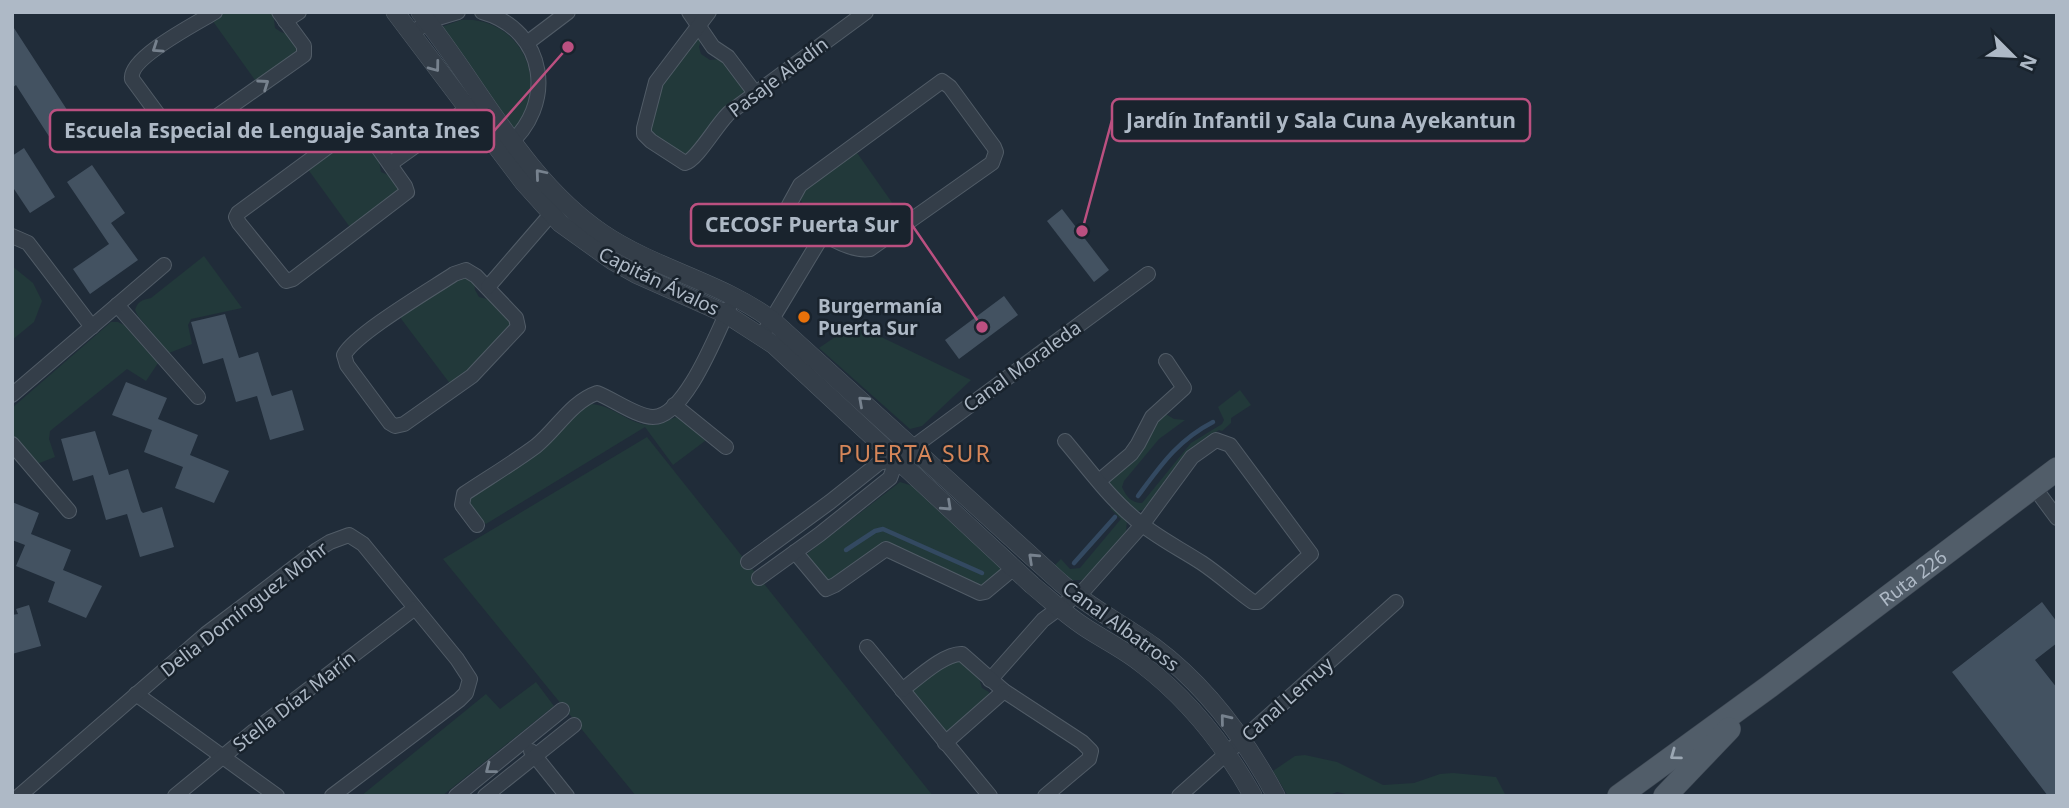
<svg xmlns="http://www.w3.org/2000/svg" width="2069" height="808" font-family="'Noto Sans',sans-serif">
  <rect width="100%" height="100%" fill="#202c39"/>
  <!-- green -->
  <g fill="#22393a">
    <polygon points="225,12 273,12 275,28 281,32 287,34 300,52 257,83 212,20"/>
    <path d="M461,20C505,16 539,56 529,99C527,110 520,120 515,130L441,27Z"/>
    <path d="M698,37L701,40L699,47L701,54L710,60L720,59L725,61L746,91L745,96L688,157L652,133C644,96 677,64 698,37Z"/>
    <polygon points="360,133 379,161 381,172 393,177 401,189 352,230 307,168 353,134"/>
    <path d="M855,150L905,221L868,243C848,230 802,221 799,193Z"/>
    <path d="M204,256L242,308L191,319L188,325L192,344L169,353L138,316L135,310C138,301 142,300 151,298Z"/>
    <polygon points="12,266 33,283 42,301 34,322 12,340"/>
    <polygon points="463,277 474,282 475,290 479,297 491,300 511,320 512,326 496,348 451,385 399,316"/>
    <polygon points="111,322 118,322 124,325 158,363 146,381 127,369 50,431 49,439 55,457 37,464 12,434 12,408"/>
    <polygon points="854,324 971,380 922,426 910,429 819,348"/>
    <path d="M1240,390L1251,405L1231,418V423L1222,431L1219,430C1187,449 1169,483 1143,510L1135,512L1108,484L1111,476L1164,413L1174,419L1185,420L1159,439L1124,481L1122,487C1126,496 1131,503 1142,503L1191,443L1222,424L1224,420L1218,407Z"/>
    <path d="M588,404C612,403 628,425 651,425C661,426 668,419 677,417L707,437L705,441L673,465L645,427L486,524L469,508L467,500Z"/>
    <polygon points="647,437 933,796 636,796 443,559"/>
    <polygon points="900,482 913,486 1003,569 983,589 895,548 828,583 807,557 808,553"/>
    <polygon points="1113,505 1127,520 1126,532 1083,580 1069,580 1054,566 1061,559 1070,569 1080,568 1121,519 1110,508"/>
    <polygon points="962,659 979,678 982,688 989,692 988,698 948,732 941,731 912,694 912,689 947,662"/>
    <polygon points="536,682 554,706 442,796 361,796 486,694 500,709"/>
    <polygon points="1305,755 1337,762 1383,785 1414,783 1440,774 1453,773 1496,777 1506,796 1354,796 1337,792 1328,796 1288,796 1273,771 1295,756"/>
  </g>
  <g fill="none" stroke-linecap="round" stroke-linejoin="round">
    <!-- stream -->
    <g stroke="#334961" stroke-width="4.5">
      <path d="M1138,496C1161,465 1178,440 1213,422"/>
      <polyline points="846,550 875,531 883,529 982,573"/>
      <polyline points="1074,563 1115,517"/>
    </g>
  </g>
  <!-- building -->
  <g fill="#435261">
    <polygon points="12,25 84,136 59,152 16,85 12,88"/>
    <polygon points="24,148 55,197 30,213 12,186 12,156"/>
    <polygon points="92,165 125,213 111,223 138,260 90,294 73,269 109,244 67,182"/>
    <polygon points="1062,209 1109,270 1094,282 1047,221"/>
    <polygon points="1004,296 1018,315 959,359 945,340"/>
    <polygon points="225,314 239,358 258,352 271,394 272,396 292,390 304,430 270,440 257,396 236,402 223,358 203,364 191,322"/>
    <polygon points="126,382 167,398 158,419 198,435 190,455 229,471 214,503 175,488 183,467 144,452 152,430 112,415"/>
    <polygon points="95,431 109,475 128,469 141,511 143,513 162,507 174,547 140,557 127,514 106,520 93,475 73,481 61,439"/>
    <polygon points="12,502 39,513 31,534 71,550 63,570 102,586 86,618 48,602 55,582 16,566 25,545 12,540"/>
    <polygon points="2042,602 2057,622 2057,643 2035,660 2057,688 2057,796 2048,796 1952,672"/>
    <polygon points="29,605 41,646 12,654 12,615 18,614 16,609"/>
  </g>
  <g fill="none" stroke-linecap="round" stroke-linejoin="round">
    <!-- minor casing -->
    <g stroke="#515c67" stroke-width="16">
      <g id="minor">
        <path d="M215,12C197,23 128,58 132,79L179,143L304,55V46L279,12"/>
        <path d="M482,12C547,30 557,106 506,147"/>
        <polyline points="689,12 713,47 728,57 755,93"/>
        <path d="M709,12L656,82L644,128V134L651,141L685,163C697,160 717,124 729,113L866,12"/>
        <polyline points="285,21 299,12"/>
        <polyline points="410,33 438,18 458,12"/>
        <polyline points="527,43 568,12"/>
        <path d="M942,81L950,87L994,147L996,152L992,163L870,249C845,253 804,223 789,205L800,185Z"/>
        <polygon points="356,126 364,128 405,186 407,192 293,279 286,281 239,223 236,217 238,213"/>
        <polyline points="390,164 474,104"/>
        <polyline points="12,236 28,243 92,327"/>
        <path d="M466,270L476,276L516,318L518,327L472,376L404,424L395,426L390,423L347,365L344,355C355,334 430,290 454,274Z"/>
        <polyline points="488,287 558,206"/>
        <polyline points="117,305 198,397"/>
        <polyline points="766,329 824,233"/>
        <polyline points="12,395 164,265"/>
        <polyline points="674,405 726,447"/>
        <polyline points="12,444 69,511"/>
        <polyline points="1099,481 1131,454 1138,444 1152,417 1184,388 1166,361"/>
        <polyline points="2034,487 2057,518"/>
        <path d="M477,525L462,505L464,494C488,478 513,463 536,446C557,429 571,402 597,393C613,399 637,417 653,417C685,417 717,333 729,308"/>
        <polyline points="795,552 826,589 835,585 886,549 980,593 985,592 1014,568"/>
        <polyline points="748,562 830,502 879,463 897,459 1148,274"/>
        <polyline points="759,578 820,534 890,478 897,459"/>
        <polyline points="867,647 990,796"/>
        <path d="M990,680L1043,620L1085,589L1142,525L1192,457L1216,440L1230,445L1311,554L1258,602H1253C1236,590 1220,575 1202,563C1179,548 1154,536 1134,518C1108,496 1087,467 1065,441"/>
        <path d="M902,690C917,679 944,653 962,654L1004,691L1082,742L1091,751L1089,759L1045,796"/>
        <polyline points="136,694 277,796"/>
        <polyline points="945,743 1004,691"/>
        <polyline points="531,751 567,796"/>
        <polyline points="19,796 206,634 317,550 330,542 349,535 363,544 457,659 470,679 466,693 459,700 332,796"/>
        <polyline points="175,796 254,731 415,608"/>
        <polyline points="456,796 562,710"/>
        <polyline points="485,796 574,725"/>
        <polyline points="1179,796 1396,602"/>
      </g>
    </g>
    <!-- tertiary casing -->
    <g stroke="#515c67" stroke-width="19">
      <g id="tertiary">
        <path d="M395,12L524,183L560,223L613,261L636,274L726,314L774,345L1032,585C1049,599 1065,614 1083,626C1102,639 1124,649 1142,664C1188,699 1225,746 1253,796"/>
        <path d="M420,12C479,85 523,179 602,233C655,269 721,282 772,320L1061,583C1090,608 1123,624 1154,647C1205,685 1246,740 1276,796"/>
      </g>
    </g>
    <!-- primary casing -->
    <g stroke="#3d4753" stroke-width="24">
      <g id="primary">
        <path id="s1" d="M1619,796L1770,686L2057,469"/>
        <polyline points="1665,796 1729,729"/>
      </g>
    </g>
    <!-- minor -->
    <use href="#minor" stroke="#343e49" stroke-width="14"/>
    <!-- tertiary -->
    <use href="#tertiary" stroke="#343e49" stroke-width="18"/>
    <!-- primary -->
    <use href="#primary" stroke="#515d69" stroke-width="23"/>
  </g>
  <!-- one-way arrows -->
  <defs><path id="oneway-chevron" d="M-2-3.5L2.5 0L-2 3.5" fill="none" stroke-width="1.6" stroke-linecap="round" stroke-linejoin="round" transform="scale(1.75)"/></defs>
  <g stroke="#77828e">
    <use href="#oneway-chevron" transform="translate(157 48) rotate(146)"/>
    <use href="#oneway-chevron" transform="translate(435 67) rotate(53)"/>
    <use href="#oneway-chevron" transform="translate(264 84) rotate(-35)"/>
    <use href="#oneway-chevron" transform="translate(540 174) rotate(-130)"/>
    <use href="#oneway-chevron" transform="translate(863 401) rotate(-138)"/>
    <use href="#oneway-chevron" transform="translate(947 506) rotate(43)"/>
    <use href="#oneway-chevron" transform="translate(1033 558) rotate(-137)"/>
    <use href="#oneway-chevron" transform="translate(1225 719) rotate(-129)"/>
    <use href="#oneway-chevron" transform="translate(490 769) rotate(142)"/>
  </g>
  <use stroke="#9ba7b3" href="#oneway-chevron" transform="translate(1675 755) rotate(144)"/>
  <!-- markers -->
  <circle fill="#e8710a" stroke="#19232d" stroke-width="2.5" cx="804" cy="317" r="7"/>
  <g text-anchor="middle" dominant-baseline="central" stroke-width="5" stroke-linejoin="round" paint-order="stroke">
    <!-- street labels -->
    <g font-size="19" fill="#aeb9c6" stroke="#19232d">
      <text transform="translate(778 77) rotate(-37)">Pasaje Aladín</text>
      <text transform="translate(659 281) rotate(26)">Capitán Ávalos</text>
      <text transform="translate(1022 366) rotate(-36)">Canal Moraleda</text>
      <text stroke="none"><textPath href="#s1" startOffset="366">Ruta 226</textPath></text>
      <text transform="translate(244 609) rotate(-38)">Delia Domínguez Mohr</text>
      <text transform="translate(1121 626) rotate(36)">Canal Albatross</text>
      <text transform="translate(1287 699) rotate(-42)">Canal Lemuy</text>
      <text transform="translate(294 701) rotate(-38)">Stella Díaz Marín</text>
    </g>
    <!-- poi labels -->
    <g font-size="19" font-weight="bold" fill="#aeb9c6" stroke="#19232d" text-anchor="start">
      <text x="818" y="306">Burgermanía<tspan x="818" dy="22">Puerta Sur</tspan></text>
    </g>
    <!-- quarter labels -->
    <g font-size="23" letter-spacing="2" fill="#d68659" stroke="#19232d">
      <text x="915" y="453">PUERTA SUR</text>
    </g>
  </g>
  <!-- callouts -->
  <path fill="none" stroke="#bb5080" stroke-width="2.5" d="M1082 231L1112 120M568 47L494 131M982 327L912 225"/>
  <g fill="#bb5080" stroke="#19232d" stroke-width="2.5">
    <circle cx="1082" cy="231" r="7"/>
    <circle cx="568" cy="47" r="7"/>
    <circle cx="982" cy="327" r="7"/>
  </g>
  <g fill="#19232d" stroke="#bb5080" stroke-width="2.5">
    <rect x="1112" y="99" width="418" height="42" rx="7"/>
    <rect x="50" y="110" width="444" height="42" rx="7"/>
    <rect x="691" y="204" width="221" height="42" rx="7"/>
  </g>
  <g font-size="21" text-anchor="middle" font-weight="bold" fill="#aeb9c6">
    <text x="1321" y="128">Jardín Infantil y Sala Cuna Ayekantun</text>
    <text x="272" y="138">Escuela Especial de Lenguaje Santa Ines</text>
    <text x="802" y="232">CECOSF Puerta Sur</text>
  </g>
  <!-- border -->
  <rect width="2069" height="808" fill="none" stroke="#aeb9c6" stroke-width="28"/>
  <!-- north arrow -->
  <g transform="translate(2013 56) rotate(114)" stroke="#19232d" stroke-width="5" paint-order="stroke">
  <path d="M0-5L12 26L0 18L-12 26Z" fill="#aeb9c6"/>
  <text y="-10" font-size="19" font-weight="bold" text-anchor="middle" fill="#aeb9c6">N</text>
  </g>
</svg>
